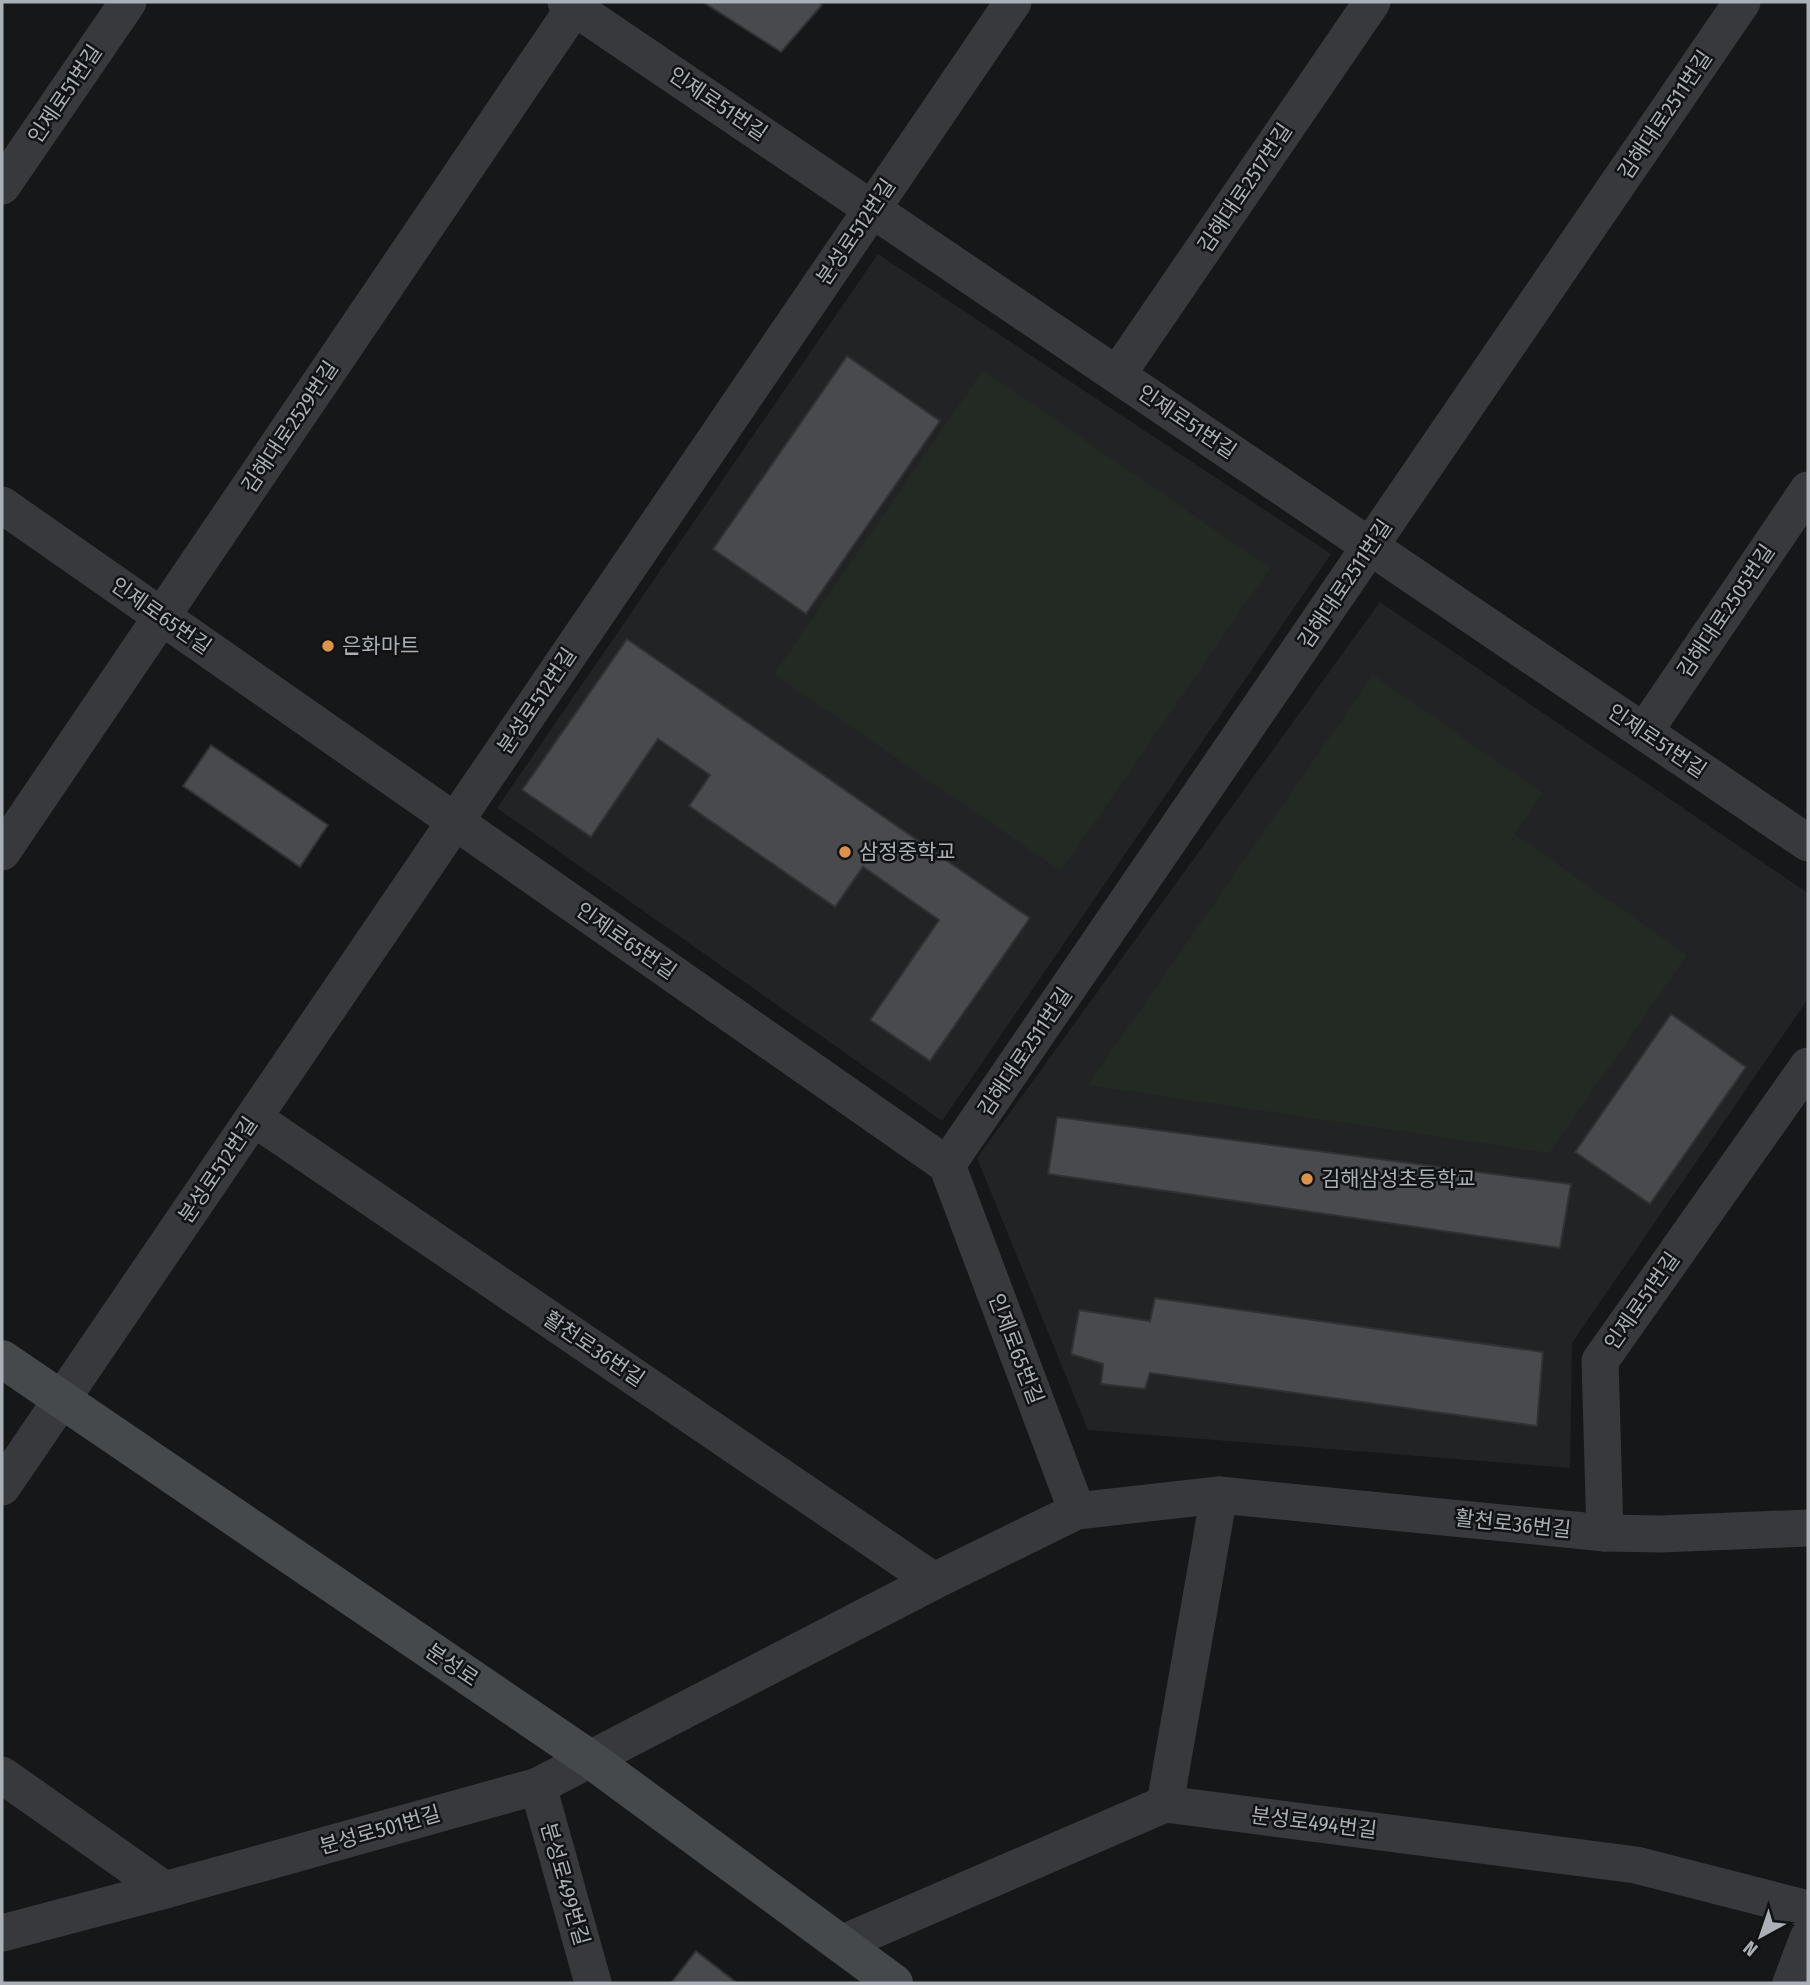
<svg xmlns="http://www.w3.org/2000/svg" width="1810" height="1985" font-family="'Fira Sans Condensed','Noto Sans KR',sans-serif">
  <rect width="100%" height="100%" fill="#161718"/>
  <!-- built -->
  <g fill="#222325">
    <polygon points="878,254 1331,554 942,1121 497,808"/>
    <polygon points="1380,602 1808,893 1808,999 1572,1343 1570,1468 1088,1430 977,1158"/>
  </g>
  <!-- green -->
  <g fill="#232a23">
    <polygon points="983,370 1270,568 1061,871 774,674"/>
    <polygon points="1373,675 1542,793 1514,834 1687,955 1549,1153 1088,1085"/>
  </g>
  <!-- building -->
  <g fill="#484a4d" stroke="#313134" stroke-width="2">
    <polygon points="703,2 817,2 822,5 781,52"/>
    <polygon points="847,356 940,421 806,614 713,549"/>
    <polygon points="627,639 1030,918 930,1061 870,1020 939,920 863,867 835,907 689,806 710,775 658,739 591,837 522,790"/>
    <polygon points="211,745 328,825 300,867 183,786"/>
    <polygon points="1671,1014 1746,1067 1650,1204 1575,1152"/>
    <polygon points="1057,1117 1571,1184 1560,1248 1048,1174"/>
    <polygon points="1155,1298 1543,1352 1537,1426 1150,1373 1145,1389 1101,1384 1103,1364 1071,1354 1079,1310 1150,1321"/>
    <polygon points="696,1951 737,1983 671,1983"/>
  </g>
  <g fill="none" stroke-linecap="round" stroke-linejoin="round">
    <!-- street -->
    <g stroke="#38393c" stroke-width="37">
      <polyline points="566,2 1808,843"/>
      <polyline points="2,186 128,2"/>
      <polyline points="1117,375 1372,2"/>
      <polyline points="2,505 947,1165 1077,1511"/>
      <polyline points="1644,732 1808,490"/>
      <polyline points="2,852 578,2"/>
      <polyline points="254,1118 934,1581"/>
      <polyline points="947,1165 1742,2"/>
      <polyline points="2,1487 1013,2"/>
      <polyline points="1605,1533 1600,1361 1808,1066"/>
      <polyline points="2,1775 165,1890"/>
      <polyline points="538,1786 593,1983"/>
      <polyline points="1165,1804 1219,1495"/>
      <polyline points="2,1933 165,1890 538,1786 934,1581 1077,1511 1219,1495 1605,1533 1660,1534 1808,1528"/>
      <polyline points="841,1944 1165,1804 1636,1865 1808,1909"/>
      <polyline points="1791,1983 1808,1938"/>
    </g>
    <!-- secondary -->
    <polyline stroke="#46494c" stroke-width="38" points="2,1359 590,1759 894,1983"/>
  </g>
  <!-- markers -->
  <g fill="#de9248" stroke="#111213" stroke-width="2.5">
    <circle cx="328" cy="646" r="7"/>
    <circle cx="845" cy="852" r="7"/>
    <circle cx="1307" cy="1179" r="7"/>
  </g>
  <g text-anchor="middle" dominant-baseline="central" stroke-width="5" stroke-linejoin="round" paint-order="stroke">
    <!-- street labels -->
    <g font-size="21" fill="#aab0b6" stroke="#111213">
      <text transform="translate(65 94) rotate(-56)">인제로51번길</text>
      <text transform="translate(718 104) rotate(34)">인제로51번길</text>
      <text transform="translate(1665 115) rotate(-56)">김해대로2511번길</text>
      <text transform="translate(1245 188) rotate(-56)">김해대로2517번길</text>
      <text transform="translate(856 232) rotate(-56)">분성로512번길</text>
      <text transform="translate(1187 422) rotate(34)">인제로51번길</text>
      <text transform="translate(290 427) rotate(-56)">김해대로2529번길</text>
      <text transform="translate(1345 584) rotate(-56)">김해대로2511번길</text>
      <text transform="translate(1726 611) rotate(-56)">김해대로2505번길</text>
      <text transform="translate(161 616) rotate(35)">인제로65번길</text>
      <text transform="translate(537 701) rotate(-56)">분성로512번길</text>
      <text transform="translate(1657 741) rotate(34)">인제로51번길</text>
      <text transform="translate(626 941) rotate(35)">인제로65번길</text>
      <text transform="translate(1025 1052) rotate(-56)">김해대로2511번길</text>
      <text transform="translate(218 1170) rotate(-56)">분성로512번길</text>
      <text transform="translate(1642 1301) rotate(-55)">인제로51번길</text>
      <text transform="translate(594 1349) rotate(34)">활천로36번길</text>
      <text transform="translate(1016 1349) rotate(69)">인제로65번길</text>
      <text transform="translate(1513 1524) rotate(6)">활천로36번길</text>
      <text transform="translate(452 1665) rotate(34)">분성로</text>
      <text transform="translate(1314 1823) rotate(7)">분성로494번길</text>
      <text transform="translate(380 1830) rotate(-16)">분성로501번길</text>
      <text transform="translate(565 1884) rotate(74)">분성로499번길</text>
    </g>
    <!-- poi labels -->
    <g font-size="21" fill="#aab0b6" stroke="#111213" text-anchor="start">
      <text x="342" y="646">은화마트</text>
      <text x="859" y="852">삼정중학교</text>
      <text x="1321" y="1179">김해삼성초등학교</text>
    </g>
  </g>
  <!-- border -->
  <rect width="1810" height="1985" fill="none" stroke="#aab0b6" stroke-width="7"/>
  <!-- north arrow -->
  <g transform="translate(1761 1936) rotate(220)" stroke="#111213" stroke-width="5" paint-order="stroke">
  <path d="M0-5L12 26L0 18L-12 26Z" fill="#aab0b6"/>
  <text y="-10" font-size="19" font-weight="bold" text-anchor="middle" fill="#aab0b6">N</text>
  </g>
</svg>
